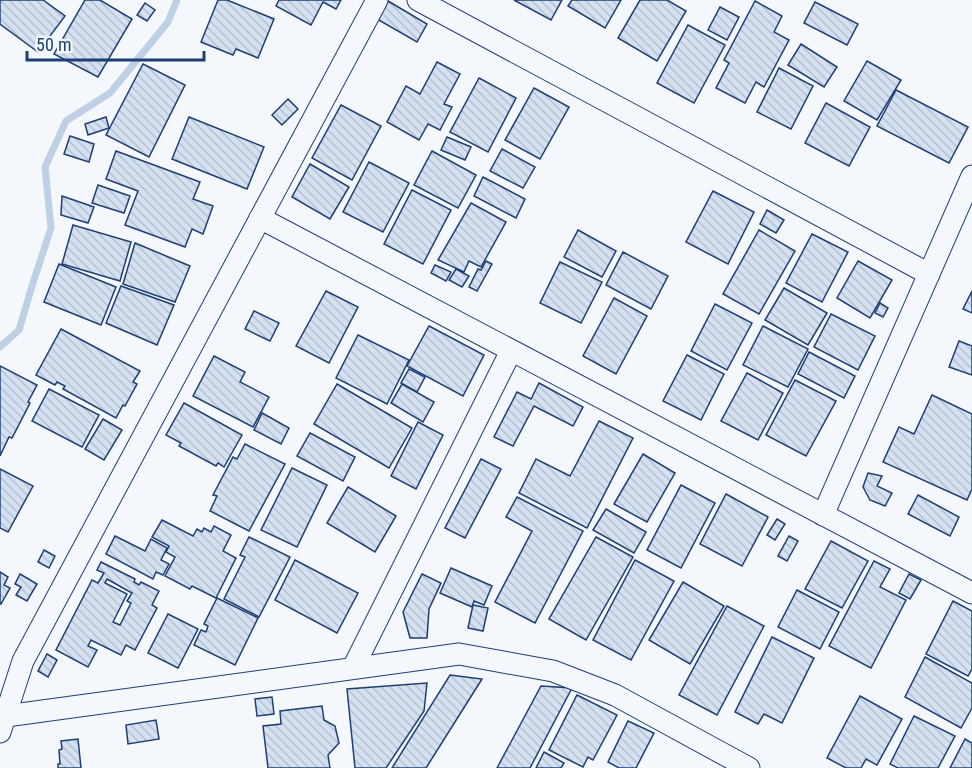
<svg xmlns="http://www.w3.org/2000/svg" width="972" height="768" font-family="'Roboto Condensed',sans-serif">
  <defs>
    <pattern id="building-back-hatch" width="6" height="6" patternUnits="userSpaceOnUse" patternTransform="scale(1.5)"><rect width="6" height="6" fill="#d5e0f0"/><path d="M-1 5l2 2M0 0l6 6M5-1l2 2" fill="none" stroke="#b6c1d1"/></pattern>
  </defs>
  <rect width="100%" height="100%" fill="#f4f7fb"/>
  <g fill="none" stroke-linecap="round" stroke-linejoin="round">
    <!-- stream -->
    <polyline stroke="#bed0e5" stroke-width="7" points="0,347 19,330 32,286 51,228 45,167 66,121 110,93 168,22 177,0"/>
  </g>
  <!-- building -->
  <g fill="url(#building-back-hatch)" stroke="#1d3f73" stroke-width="1.5" fill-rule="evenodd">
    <polygon points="0,0 43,0 65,16 38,52 0,24"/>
    <polygon points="85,0 100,0 132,19 98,77 54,54"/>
    <polygon points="218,0 227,0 274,19 258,58 236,49 233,55 201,42"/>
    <polygon points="279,0 341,0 336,9 323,2 311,25 276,6"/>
    <polygon points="514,0 562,0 551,20"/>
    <polygon points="572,0 621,0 605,28 568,6"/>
    <polygon points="640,0 667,0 686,11 657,61 618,38"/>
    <polygon points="388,1 427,24 417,42 377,19"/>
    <polygon points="755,1 782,16 774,32 789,40 764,87 756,82 745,103 716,88 729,63 724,60"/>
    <polygon points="815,2 858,24 847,45 804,23"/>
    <polygon points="145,3 155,10 147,21 137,15"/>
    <polygon points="720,7 739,17 727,40 708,30"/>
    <polygon points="688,25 725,45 694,103 657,83"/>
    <polygon points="801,44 837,67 824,87 788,65"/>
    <polygon points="867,61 901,80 877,120 844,101"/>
    <polygon points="437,62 460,74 444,104 452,107 440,130 428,124 419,140 387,122 406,86 420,94"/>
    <polygon points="143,64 185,85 149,157 106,135"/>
    <polygon points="779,68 813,86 791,129 757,112"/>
    <polygon points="479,78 516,98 488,152 450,132"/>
    <polygon points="534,88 569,107 540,159 505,140"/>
    <polygon points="896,90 968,127 949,163 877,126"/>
    <polygon points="288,99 298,109 282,125 272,115"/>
    <polygon points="826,103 870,127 849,166 805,143"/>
    <polygon points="341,105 381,126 352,180 312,158"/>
    <polygon points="106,117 109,128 88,135 85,124"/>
    <polygon points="189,117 264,147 247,189 172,159"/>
    <polygon points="70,136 94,144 89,162 64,154"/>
    <polygon points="447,137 471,147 465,160 441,150"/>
    <polygon points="502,149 535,167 523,188 490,171"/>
    <polygon points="116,151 200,182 193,199 213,206 203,234 192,229 185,247 125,225 138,191 106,179"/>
    <polygon points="432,151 476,175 458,208 414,185"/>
    <polygon points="369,162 409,183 383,232 343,212"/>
    <polygon points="310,164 349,187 330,219 292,197"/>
    <polygon points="483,177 525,199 516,218 474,196"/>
    <polygon points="98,185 130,196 124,213 92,203"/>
    <polygon points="412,190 451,210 423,264 384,244"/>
    <polygon points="713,191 754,212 728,264 686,242"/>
    <polygon points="62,196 94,207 88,223 61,215"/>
    <polygon points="471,203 506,222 481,267 469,261 464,272 438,260"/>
    <polygon points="767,210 784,220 776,233 760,224"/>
    <polygon points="73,225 131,242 120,281 62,264"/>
    <polygon points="578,230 616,251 602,277 564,257"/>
    <polygon points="759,230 795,251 759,314 723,294"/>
    <polygon points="812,234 848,252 822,302 786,283"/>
    <polygon points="135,243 190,266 175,302 123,284"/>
    <polygon points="623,252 668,276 651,309 606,285"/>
    <polygon points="486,261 492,264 477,291 469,287 478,269 481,270"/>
    <polygon points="858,261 892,280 870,318 837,298"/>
    <polygon points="560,262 602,282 581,323 540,303"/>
    <polygon points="59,264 116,287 101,325 44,302"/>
    <polygon points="435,265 451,272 446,281 431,273"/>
    <polygon points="456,269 469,276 462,287 449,280"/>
    <polygon points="121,286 174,305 157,345 106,323"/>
    <polygon points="784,288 827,313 808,345 765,320"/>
    <polygon points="326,291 358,307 329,363 296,346"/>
    <polygon points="972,291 972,313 963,309"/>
    <polygon points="614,298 647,316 616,374 583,356"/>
    <polygon points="880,303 888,308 883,317 875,313"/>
    <polygon points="715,304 752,323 727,370 691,351"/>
    <polygon points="254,311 279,323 270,341 245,329"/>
    <polygon points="831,314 875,336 858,370 814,347"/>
    <polygon points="429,326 484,355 463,396 407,366"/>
    <polygon points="763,326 808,349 788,387 743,365"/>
    <polygon points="61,329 140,371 133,382 137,384 125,406 123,405 116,418 63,389 65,386 57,382 55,385 36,375"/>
    <polygon points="358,335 409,360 387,404 336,378"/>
    <polygon points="959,341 972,346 972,375 949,367"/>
    <polygon points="809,352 855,376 844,398 798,374"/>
    <polygon points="687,355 724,374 701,420 663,401"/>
    <polygon points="214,356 245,372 240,382 269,397 253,427 193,396"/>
    <polygon points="0,366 37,385 28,402 30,403 12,438 9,437 0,456"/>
    <polygon points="409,369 425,377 417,392 401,383"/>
    <polygon points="747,373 783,393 758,440 721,421"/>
    <polygon points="795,380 836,401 806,456 766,435"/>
    <polygon points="539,383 583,407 573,426 534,406 513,446 494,437 517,392 531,399"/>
    <polygon points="337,384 412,428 389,468 314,424"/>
    <polygon points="402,384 434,402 423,422 391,403"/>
    <polygon points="49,389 99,415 82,447 32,421"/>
    <polygon points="932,395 972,414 972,489 967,500 883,462 899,427 914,434"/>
    <polygon points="184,403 242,435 224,467 218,463 216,466 179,446 181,443 166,435"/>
    <polygon points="262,413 289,428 281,444 254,430"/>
    <polygon points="103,419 122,430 104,460 85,449"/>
    <polygon points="599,421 633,438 587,528 519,493 536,459 570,476"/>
    <polygon points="418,422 443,435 416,489 391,476"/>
    <polygon points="310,433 355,457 343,481 297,456"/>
    <polygon points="245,444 285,464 249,531 210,511 217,496 213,495 233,457 237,459"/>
    <polygon points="643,454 675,473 647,522 614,504"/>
    <polygon points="481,459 501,469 465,538 445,528"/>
    <polygon points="292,468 327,485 297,547 261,530"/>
    <polygon points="0,469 33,486 8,532 0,528"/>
    <polygon points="868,473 882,476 877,486 892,493 885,506 870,500 863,487"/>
    <polygon points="681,485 715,503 681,568 647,550"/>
    <polygon points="348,487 396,516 375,552 327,523"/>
    <polygon points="726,494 768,517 742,566 700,544"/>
    <polygon points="918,495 959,517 950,536 908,514"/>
    <polygon points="517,497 583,531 535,623 495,602 532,531 506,517"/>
    <polygon points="606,509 646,532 634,553 593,530"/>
    <polygon points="777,519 785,524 775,540 767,535"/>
    <polygon points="162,520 193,536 197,529 202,532 204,528 211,532 214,526 231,535 223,551 236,558 216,598 192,586 190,589 165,576 175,557 166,552 169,546 152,537"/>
    <polygon points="115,536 145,551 151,539 167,548 161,560 169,564 163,575 156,572 153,579 106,554"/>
    <polygon points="789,536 798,541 787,561 778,556"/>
    <polygon points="249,537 290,557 259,617 224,599 245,557 240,555"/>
    <polygon points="596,537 633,557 586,640 549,619"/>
    <polygon points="831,541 868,561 842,608 805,589"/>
    <polygon points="44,550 55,556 49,568 38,562"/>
    <polygon points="295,560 358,593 337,633 275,600"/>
    <polygon points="635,560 674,581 631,660 593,640"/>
    <polygon points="874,561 890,569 880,587 906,600 871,668 829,646"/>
    <path d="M101,562L135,579L134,582L139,585L141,582L159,591L152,605L157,608L135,650L126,645L121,655L91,640L88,646L97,650L88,667L56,650L92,580L98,583L104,573L97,570ZM107,579L132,593L127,601L131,603L120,625L113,622L127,594L105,583Z"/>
    <polygon points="451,568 492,586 484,605 474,601 472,607 440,593"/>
    <polygon points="0,572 8,577 4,585 10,588 1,604 0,604"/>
    <polygon points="20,574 37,584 27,601 16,595 21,587 15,584"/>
    <polygon points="422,574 441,583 429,609 427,638 410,638 403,612"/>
    <polygon points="909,574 921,580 910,599 899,593"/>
    <polygon points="683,582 724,606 690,664 649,640"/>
    <polygon points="797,590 839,612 820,649 778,627"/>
    <polygon points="217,598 258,618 235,665 194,645 201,630 206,632 208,626 204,624"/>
    <polygon points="953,601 972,611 972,669 968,676 926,654"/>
    <polygon points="473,605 488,608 483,631 468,628"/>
    <polygon points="727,606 764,626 717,715 679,695"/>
    <polygon points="168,614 198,629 178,668 148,653"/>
    <polygon points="772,637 814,658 782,723 764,714 758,724 735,712"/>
    <polygon points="47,654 57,660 48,677 38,671"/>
    <polygon points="925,657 972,683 972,708 961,728 905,697"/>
    <polygon points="450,675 482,679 426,768 392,768"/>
    <polygon points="427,683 424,711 386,768 355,768 347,689"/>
    <polygon points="541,686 572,688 530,768 497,768"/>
    <polygon points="577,695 617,715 593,760 588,757 583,767 549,750"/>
    <polygon points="860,696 902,719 877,765 866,759 861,768 846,768 827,758"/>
    <polygon points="272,697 274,714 257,716 255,699"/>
    <polygon points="322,706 324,720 335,726 339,743 328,755 330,768 268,768 263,726 281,724 280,711"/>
    <polygon points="914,716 955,736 938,768 898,768 890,764"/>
    <polygon points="156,720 159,739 128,744 126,725"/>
    <polygon points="628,721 654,733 636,768 619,768 608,762"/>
    <polygon points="78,739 81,768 58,768 58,764 60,764 59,750 62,749 61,741"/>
    <polygon points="965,739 972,743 972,768 950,768"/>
    <polygon points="544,752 564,763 561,768 536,768"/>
  </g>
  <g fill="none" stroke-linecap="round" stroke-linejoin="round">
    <!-- minor casing -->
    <g stroke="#1d3f73" stroke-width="23">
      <g id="minor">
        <polyline points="418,0 929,274"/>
        <polyline points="260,218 972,593"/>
        <polyline points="823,515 972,176"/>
        <polyline points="353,668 511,351"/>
        <polyline points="0,712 6,716 459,654 553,671 615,695 749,768"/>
        <polyline points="0,732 23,661 377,0"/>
      </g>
    </g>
    <!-- minor -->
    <use href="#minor" stroke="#f4f7fb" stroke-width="21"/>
  </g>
  <!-- scale -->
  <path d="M27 51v9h177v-9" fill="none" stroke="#1d3f73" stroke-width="3"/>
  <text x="36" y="51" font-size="18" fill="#1d3f73" stroke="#f4f7fb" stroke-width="4.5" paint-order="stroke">50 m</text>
</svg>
